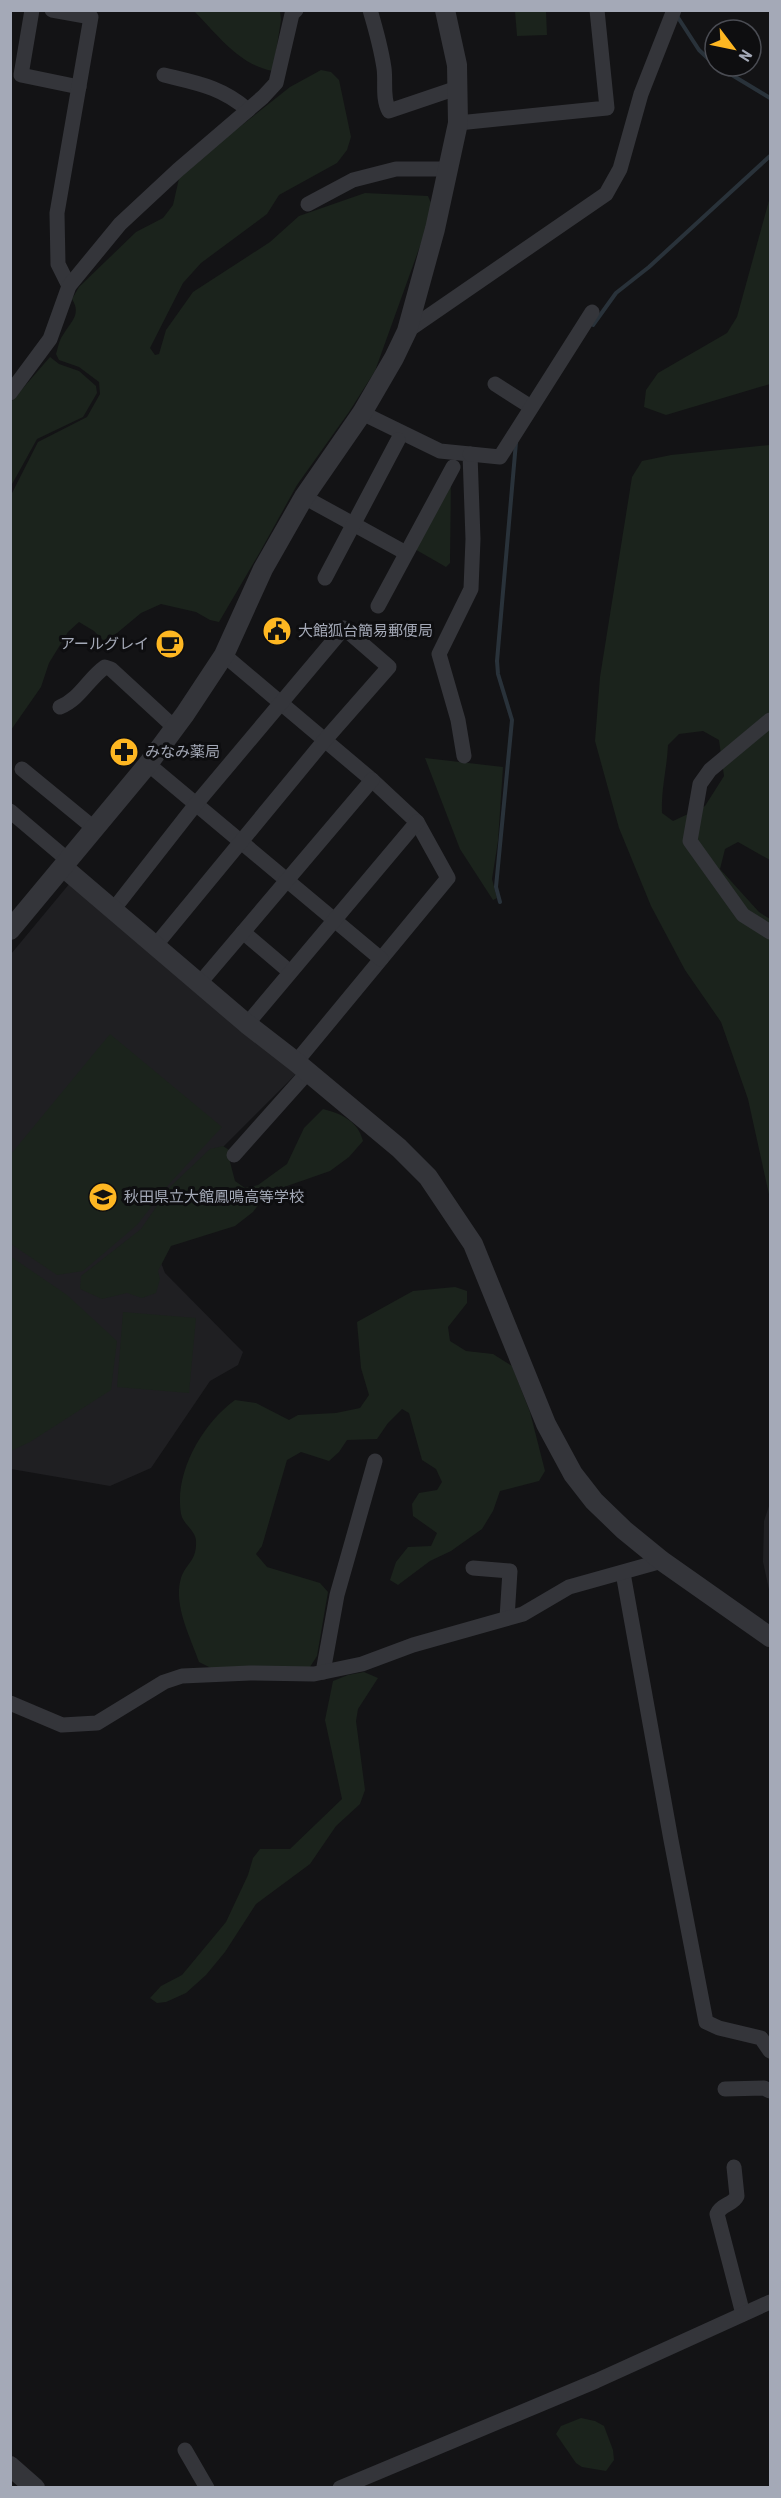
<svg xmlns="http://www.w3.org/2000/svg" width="781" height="2498" font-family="'Roboto Condensed','Noto Sans JP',sans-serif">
  <rect width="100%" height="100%" fill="#131315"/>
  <!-- built -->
  <g fill="#1f1f22">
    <polygon points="70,883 296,1074 207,1163 158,1255 165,1273 243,1352 238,1365 210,1381 151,1468 110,1486 11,1469 11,954"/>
    <polygon points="770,1503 770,1594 763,1562 764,1521"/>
  </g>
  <!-- green -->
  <g fill="#1b231c" fill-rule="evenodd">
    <path d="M194,11H280L281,20L273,71C240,66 216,33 194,11Z"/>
    <polygon points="515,11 546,11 547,35 517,36"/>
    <path d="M321,70L331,72L339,80L351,137L347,150L337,163L279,195L267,214L201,263L183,283L150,348L155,355L159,354L166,330L193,292L270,242L299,216L365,193L428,196L431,203L429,221L375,371L349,412L297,485L260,552L219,622L210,620L196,612L161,604L141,613L111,638L103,640L94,631L79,622L68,632L49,663L41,687L11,730V495L38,442L87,417L100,394L99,382L79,367L59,360L56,354C58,348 59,340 63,335C70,322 82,315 72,299L79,287L136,232L163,218L173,205L180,174L290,87Z"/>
    <polygon points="770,197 770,384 666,415 644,407 646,390 658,373 727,333 737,317"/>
    <polygon points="50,357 59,364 79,371 96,386 97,393 83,417 37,439 11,486 11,402"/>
    <path d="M770,445V860L738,842L725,849L720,869L759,912L770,919V1199L748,1099L721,1022L685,970L651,906L619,828L595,741L600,677L632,477L642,461L671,455ZM703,731L719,740L724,776L705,806L673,821L662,813C661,789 667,768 668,745L679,734Z"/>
    <polygon points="451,476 450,563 446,567 413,548"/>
    <polygon points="425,758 503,767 498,841 492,879 497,898 493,900 460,849"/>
    <polygon points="110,1034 222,1127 170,1183 137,1225 83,1271 57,1275 11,1244 11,1154"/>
    <path d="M323,1109C342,1114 358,1121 363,1141L349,1157L330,1171L267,1193L253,1212L235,1226L171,1246L158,1271L160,1279L156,1293L142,1298L127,1293L102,1299L80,1289L81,1276L141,1229L170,1187L210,1149L223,1146L229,1150L230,1162L235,1181L245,1188L258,1185L287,1164L304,1128Z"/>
    <polygon points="10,1256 67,1295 117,1341 111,1390 30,1442 11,1451"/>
    <path d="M455,1287L467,1291V1303L448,1327L450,1341L466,1351L493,1354L512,1366L530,1412L545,1471L539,1481L500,1491L493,1511L482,1529L451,1551L430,1561L398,1585L390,1580L396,1562L408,1547L431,1546L437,1533L413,1516L412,1504L419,1493L437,1490L442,1482L436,1469L422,1460L409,1413L402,1409L388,1423L377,1439L347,1440L339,1452L329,1461L301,1452L287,1460L262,1546L256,1554L267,1567L320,1583L328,1592L317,1656L310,1667L217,1671L199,1662C190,1636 173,1605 181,1578C186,1563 197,1561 196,1541C196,1531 183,1524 181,1514C174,1473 202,1424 235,1400L256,1403L289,1420L298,1415L336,1413L360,1408L369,1395L361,1368L357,1322L413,1291Z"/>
    <polygon points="123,1312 196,1318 189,1393 117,1387"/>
    <polygon points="364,1672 378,1678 358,1709 356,1721 365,1790 360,1804 336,1826 310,1864 256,1904 225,1952 206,1975 186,1993 166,2002 157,2003 150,1998 161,1986 182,1975 226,1922 248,1875 253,1858 260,1849 290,1849 342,1799 325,1720 333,1681 348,1675"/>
    <polygon points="581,2418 595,2421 604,2426 613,2450 614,2460 606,2471 582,2467 576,2463 556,2434 561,2426"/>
  </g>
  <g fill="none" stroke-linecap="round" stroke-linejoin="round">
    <!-- stream -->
    <g stroke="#29323a" stroke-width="4">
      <polyline points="677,16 699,50 715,65"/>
      <polyline points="717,66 770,98"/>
      <polyline points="593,325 616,293 649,267 770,156"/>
      <polyline points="500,902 496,887 512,720 498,674 497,661 516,442"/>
    </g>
    <!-- minor -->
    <g stroke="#34353a" stroke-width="15">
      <polyline points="32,10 21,75 79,87"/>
      <polyline points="52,10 91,17 57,213 58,264 69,286"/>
      <path d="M370,10C376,30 381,48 384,68C386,82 382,98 389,111L457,88"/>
      <path d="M164,75C197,83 222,87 248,110"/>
      <polyline points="458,123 607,108 597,10"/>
      <polyline points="308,204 353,180 396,169 448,169"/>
      <polyline points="407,331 606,194 620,169 641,94 674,10"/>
      <polyline points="495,384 531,407"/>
      <polyline points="10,393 50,339 69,286 120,224 178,170 263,97 276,83 292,14 296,10"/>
      <polyline points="362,413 440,451 470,454 473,539 471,589 439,654 458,720 464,756"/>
      <polyline points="470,454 500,457 592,312"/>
      <polyline points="304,497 406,553"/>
      <polyline points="325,578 398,440"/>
      <polyline points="378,606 453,467"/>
      <polyline points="224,655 372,780 417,822 448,878 296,1062"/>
      <path d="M60,707C80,699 88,679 105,667L111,669L175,728"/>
      <polyline points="770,720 710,770 700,784 690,841 743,915 770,932"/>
      <polyline points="148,764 381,959"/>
      <polyline points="22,769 95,829"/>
      <polyline points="10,811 69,861"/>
      <polyline points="113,910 196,804 344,628 389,667 324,741 155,946"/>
      <polyline points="243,932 290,972"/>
      <polyline points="199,984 372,780"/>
      <polyline points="247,1024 417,822"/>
      <polyline points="234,1155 308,1072"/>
      <polyline points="473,1568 510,1571 507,1618"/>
      <polyline points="623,1573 671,1840 706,2022 719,2028 761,2038 770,2051"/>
      <polyline points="323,1672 337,1595 375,1461"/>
      <polyline points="10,1703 62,1725 97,1723 164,1682 182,1676 250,1673 314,1674 362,1664 413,1645 523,1614 569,1587 662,1561"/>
      <polyline points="725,2089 764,2088 770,2091"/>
      <path d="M734,2167L737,2196C733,2205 721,2204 717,2214L743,2314"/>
      <polyline points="185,2450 207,2488"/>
      <polyline points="340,2488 596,2381 770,2302"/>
    </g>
    <!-- tertiary -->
    <g stroke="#34353a" stroke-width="20">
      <polyline points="63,867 247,1024 296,1062 399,1148 428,1177 473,1244 546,1424 573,1474 594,1501 624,1530 662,1561 770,1637"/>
      <polyline points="10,930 148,764 185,714 224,655 263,569 304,497 362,413 394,358 407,331 435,229 458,123 457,65 445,10"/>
      <polyline points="10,2466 35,2488"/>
    </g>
  </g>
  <!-- icons -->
  <defs>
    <g id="civic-disc" transform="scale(1.5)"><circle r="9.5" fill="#feb722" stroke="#0e0e10"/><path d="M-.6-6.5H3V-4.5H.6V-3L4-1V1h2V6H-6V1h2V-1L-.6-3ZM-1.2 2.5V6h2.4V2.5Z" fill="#111"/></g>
    <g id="cafe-disc" transform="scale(1.5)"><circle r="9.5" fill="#feb722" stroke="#0e0e10"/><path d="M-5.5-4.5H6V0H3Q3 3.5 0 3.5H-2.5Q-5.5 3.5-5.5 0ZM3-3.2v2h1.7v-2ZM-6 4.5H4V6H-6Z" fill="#111"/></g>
    <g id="pharmacy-disc" transform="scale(1.5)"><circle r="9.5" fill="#feb722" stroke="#0e0e10"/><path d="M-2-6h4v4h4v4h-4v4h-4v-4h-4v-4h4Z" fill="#111"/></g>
    <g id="school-disc" transform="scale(1.5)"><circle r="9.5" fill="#feb722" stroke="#0e0e10"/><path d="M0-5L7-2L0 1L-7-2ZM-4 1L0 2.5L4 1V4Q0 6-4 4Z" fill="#111"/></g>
  </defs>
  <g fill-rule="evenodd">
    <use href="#civic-disc" x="277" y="631"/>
    <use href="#cafe-disc" x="170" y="644"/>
    <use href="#pharmacy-disc" x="124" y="752"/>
    <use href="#school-disc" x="103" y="1197"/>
  </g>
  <g text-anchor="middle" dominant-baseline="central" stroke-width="6" stroke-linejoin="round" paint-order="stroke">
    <!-- poi labels -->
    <g font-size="15" fill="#a4a9b7" stroke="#0e0e10" text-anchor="start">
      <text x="298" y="631">大館狐台簡易郵便局</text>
      <text x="149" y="644" text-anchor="end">アールグレイ</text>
      <text x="145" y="752">みなみ薬局</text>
      <text x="124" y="1197">秋田県立大館鳳鳴高等学校</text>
    </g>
  </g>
  <!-- border -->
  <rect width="781" height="2498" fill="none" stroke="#a4a9b7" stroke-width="24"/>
  <!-- north arrow -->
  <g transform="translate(733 48) rotate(122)"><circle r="28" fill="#0e0e10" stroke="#4a4c53" stroke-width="1.5"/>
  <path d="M0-4.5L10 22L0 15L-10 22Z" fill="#feb722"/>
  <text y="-9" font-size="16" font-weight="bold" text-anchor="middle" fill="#a4a9b7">N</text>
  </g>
</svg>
